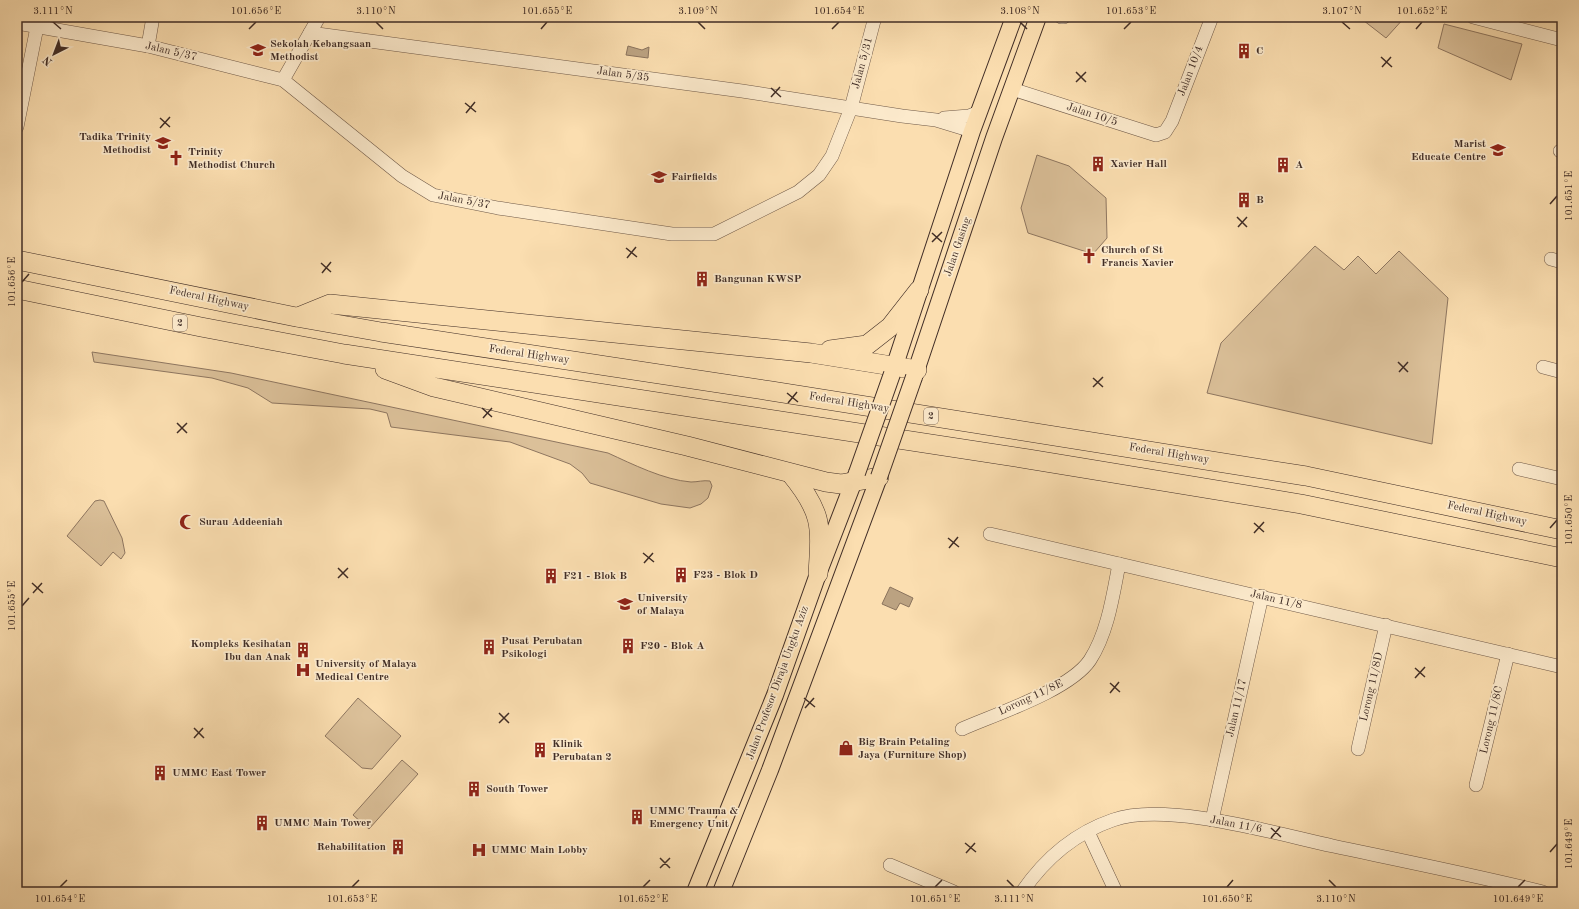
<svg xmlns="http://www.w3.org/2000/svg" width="1579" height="909" font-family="'Old Standard TT',serif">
  <rect width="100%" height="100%" fill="#fbdeb0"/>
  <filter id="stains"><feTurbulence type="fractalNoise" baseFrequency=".005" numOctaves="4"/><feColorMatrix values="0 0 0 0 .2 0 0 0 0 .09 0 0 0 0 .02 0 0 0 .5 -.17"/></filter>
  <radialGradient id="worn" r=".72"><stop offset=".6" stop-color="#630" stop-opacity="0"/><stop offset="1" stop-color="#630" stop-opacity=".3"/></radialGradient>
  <!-- green -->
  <g fill="#dbc099" stroke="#8e7660">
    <polygon points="1359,17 1405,17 1386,38"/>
    <polygon points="1444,24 1522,44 1511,80 1438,48"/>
    <polygon points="1037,155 1069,166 1106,198 1107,238 1093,254 1028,233 1021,208"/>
    <polygon points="1315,246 1344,270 1358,256 1376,274 1399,251 1448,298 1432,444 1207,393 1221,343"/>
    <path d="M92,352L231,373L608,453C632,464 664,480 691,482C698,482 703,480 710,481L712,486L708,498L701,504L690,508L661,504L590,483L582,473L570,464L510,442L391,427L387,413L370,409L272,403L248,388L212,378L94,362Z"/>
    <polygon points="100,500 104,501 122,538 125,553 121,559 113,552 101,566 67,536 95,501"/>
    <polygon points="358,698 401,736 372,769 362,768 325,736"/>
    <polygon points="402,760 418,774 369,829 353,815"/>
  </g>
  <!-- water -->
  <g fill="#bba281" stroke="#8a735d">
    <polygon points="628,46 642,50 649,47 648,58 626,55"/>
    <polygon points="890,587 913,598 909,607 900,603 896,610 882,604"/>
  </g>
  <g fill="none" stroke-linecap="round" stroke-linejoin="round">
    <!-- minor casing -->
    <g stroke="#6f5948" stroke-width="14">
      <g id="minor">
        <polyline points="1061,17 1064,17"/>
        <polyline points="1473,17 1562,40"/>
        <polyline points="17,23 148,46 283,80 402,176 433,195 498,208 672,234 714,234 798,192 819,175 832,156 851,108 875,17"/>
        <polyline points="310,33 742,91 902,116 936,120 972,131"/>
        <polyline points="148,46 153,17"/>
        <polyline points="283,80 319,17"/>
        <polyline points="1012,89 1156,135 1165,132 1172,121 1212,17"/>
        <polyline points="944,118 969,116 979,112"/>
        <polyline points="17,127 39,17"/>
        <polyline points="1560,151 1562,151"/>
        <polyline points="1551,259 1562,262"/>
        <polyline points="1543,367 1562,372"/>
        <polyline points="1519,469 1562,479"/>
        <polyline points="990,534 1562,667"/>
        <path d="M962,729C996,714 1070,690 1090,660C1108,632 1113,595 1119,564"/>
        <polyline points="1358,749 1386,625"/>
        <polyline points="1476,785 1508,654"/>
        <polyline points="1212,820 1262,596"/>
        <polyline points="1088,832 1116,892"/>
        <polyline points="890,865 954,892"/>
        <path d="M1022,892C1044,860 1075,833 1113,820C1166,801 1277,834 1333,846C1404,861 1474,875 1543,892"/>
      </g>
    </g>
    <!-- major casing -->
    <g stroke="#402d26" stroke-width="18">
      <g id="major">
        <polyline points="892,374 972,131 1014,17"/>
        <polyline points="914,377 994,138 1038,17"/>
        <polyline points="695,892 775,695 818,574 857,473"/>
        <polyline points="721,892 770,770 879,477"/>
      </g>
    </g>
    <!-- highway casing -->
    <g stroke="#402d26" stroke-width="20">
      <g id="highway">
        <polyline points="17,260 296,317 381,332 771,391 1306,476 1562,530"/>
        <polyline points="17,289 201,327 344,354 1028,459 1301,504 1562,558"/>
        <polyline points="298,317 330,304 811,353 917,370"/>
        <polyline points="830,350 867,345 890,327 919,290"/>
        <polyline points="385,369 434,387 687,446 826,482 841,484 879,477"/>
        <path d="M791,474C823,513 821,526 818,574"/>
      </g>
    </g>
    <!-- minor -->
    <use href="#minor" stroke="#fceacc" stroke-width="13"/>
    <!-- major -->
    <use href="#major" stroke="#fbdeb0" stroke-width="16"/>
    <!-- highway -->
    <use href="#highway" stroke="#fbdeb0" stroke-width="19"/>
    <!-- major-bridge casing -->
    <g stroke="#402d26" stroke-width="18" stroke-linecap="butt">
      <g id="major-bridge">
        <polyline points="857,473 892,374"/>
        <polyline points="879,477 914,377"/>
      </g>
    </g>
    <!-- major-bridge -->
    <use href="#major-bridge" stroke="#fbdeb0" stroke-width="16"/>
  </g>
  <!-- ticks -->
  <path fill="none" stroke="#402d26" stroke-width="1.5" d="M53,22L61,29M376,22L383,29M698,22L705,29M1020,22L1027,29M1342,22L1350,29M249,29L256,22M541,29L547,22M832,29L839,22M1124,29L1131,22M1416,29L1422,22M1381,57L1392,67M1382,67L1391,57M1076,72L1086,82M1076,82L1086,72M771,88L781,97M771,97L780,87M465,103L476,112M466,113L475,102M160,118L170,127M160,128L170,117M1550,204L1557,196M1237,217L1247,227M1238,227L1247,217M932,233L942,242M932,242L942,232M626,248L637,257M627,258L636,247M321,263L331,272M322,273L331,262M22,282L29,274M1398,362L1408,372M1399,372L1408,362M1093,378L1103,387M1093,387L1103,377M787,393L798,402M788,403L797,392M482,408L492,417M483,418L492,408M177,423L187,433M177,433L187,423M1254,523L1264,532M1550,528L1557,520M1254,533L1264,522M948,538L959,547M949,548L958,537M643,553L654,562M644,563L653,553M338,568L348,578M338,578L348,568M32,583L43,593M33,593L42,583M22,606L29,598M1415,668L1425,677M1415,678L1425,667M1110,683L1120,692M1110,693L1119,682M804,698L815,707M805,708L814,698M499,713L509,723M499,723L509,713M194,728L204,738M194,738L203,728M1271,828L1281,837M1271,838L1280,827M965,843L976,852M1550,852L1557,844M966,853L975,843M660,858L670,868M660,868L670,858M1007,880L1014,887M1329,880L1336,887M60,887L67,880M352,887L359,880M643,887L650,880M935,887L942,880M1227,887L1233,880M1518,887L1525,880"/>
  <!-- icons -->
  <defs>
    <g id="school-bare" transform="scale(1.2)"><path d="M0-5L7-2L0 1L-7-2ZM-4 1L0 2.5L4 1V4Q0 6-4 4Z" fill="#8f2418" stroke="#fceacc" stroke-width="2.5" paint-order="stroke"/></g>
    <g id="building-bare" transform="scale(1.2)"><path d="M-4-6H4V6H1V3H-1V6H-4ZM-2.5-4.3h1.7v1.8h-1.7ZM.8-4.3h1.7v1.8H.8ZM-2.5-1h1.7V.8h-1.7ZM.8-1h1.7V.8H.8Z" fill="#8f2418" stroke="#fceacc" stroke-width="2.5" paint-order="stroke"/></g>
    <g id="church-bare" transform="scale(1.2)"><path d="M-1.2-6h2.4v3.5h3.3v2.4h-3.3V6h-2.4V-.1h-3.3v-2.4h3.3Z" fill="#8f2418" stroke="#fceacc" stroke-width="2.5" paint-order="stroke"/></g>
    <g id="mosque-bare" transform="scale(1.2)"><path d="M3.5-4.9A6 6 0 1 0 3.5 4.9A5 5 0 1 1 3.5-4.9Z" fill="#8f2418" stroke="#fceacc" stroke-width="2.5" paint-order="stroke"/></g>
    <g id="university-bare" transform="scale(1.2)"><path d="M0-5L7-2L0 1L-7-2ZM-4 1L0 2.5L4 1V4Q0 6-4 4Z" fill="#8f2418" stroke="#fceacc" stroke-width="2.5" paint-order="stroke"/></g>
    <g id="hospital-bare" transform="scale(1.2)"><path d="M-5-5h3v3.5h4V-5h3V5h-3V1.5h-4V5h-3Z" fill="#8f2418" stroke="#fceacc" stroke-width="2.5" paint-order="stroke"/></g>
    <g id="shop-bare" transform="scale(1.2)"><path d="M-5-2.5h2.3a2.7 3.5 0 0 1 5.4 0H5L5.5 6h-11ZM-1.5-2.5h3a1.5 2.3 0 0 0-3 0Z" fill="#8f2418" stroke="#fceacc" stroke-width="2.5" paint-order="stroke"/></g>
  </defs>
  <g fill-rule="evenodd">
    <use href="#school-bare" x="258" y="50"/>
    <use href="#building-bare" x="1244" y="51"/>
    <use href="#school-bare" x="163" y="143"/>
    <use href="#school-bare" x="1498" y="150"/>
    <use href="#church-bare" x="176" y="158"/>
    <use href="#building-bare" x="1098" y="164"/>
    <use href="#building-bare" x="1283" y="165"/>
    <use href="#school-bare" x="659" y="177"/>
    <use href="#building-bare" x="1244" y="200"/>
    <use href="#church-bare" x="1089" y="256"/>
    <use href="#building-bare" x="702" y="279"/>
    <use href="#mosque-bare" x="187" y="522"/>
    <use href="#building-bare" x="681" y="575"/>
    <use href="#building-bare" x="551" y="576"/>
    <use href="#university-bare" x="625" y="604"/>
    <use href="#building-bare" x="628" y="646"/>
    <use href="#building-bare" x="489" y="647"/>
    <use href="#building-bare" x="303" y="650"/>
    <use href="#hospital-bare" x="303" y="670"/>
    <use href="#shop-bare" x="846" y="748"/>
    <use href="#building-bare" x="540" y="750"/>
    <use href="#building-bare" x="160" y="773"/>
    <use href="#building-bare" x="474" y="789"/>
    <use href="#building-bare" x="637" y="817"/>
    <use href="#building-bare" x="262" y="823"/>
    <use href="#building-bare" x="398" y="847"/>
    <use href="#hospital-bare" x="479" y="850"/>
  </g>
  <g text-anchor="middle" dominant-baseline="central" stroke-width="3.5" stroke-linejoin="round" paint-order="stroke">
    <!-- shield labels -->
    <g fill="#fceacc" stroke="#786658" stroke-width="1">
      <rect x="173" y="315" width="14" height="16" rx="3"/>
      <rect x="924" y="408" width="14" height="16" rx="3"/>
    </g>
    <g font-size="10" font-weight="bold" fill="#402d26">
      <text x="180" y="323">2</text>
      <text x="931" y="416">2</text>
    </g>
    <!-- poi labels -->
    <g font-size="11" font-weight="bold" fill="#402d26" stroke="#fceacc" text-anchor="start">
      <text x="270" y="44">Sekolah Kebangsaan<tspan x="270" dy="13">Methodist</tspan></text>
      <text x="1256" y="51">C</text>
      <text x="151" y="137" text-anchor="end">Tadika Trinity<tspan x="151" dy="13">Methodist</tspan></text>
      <text x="1486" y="144" text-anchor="end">Marist<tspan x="1486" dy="13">Educate Centre</tspan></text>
      <text x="188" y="152">Trinity<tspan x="188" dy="13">Methodist Church</tspan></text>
      <text x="1110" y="164">Xavier Hall</text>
      <text x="1295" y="165">A</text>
      <text x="671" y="177">Fairfields</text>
      <text x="1256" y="200">B</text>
      <text x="1101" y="250">Church of St<tspan x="1101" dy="13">Francis Xavier</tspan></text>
      <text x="714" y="279">Bangunan KWSP</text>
      <text x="199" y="522">Surau Addeeniah</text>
      <text x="693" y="575">F23 - Blok D</text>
      <text x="563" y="576">F21 - Blok B</text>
      <text x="637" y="598">University<tspan x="637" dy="13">of Malaya</tspan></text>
      <text x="501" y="641">Pusat Perubatan<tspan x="501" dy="13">Psikologi</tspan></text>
      <text x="291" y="644" text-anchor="end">Kompleks Kesihatan<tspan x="291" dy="13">Ibu dan Anak</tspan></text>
      <text x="640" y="646">F20 - Blok A</text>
      <text x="315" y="664">University of Malaya<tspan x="315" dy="13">Medical Centre</tspan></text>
      <text x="858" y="742">Big Brain Petaling<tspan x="858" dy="13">Jaya (Furniture Shop)</tspan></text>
      <text x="552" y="744">Klinik<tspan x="552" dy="13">Perubatan 2</tspan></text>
      <text x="172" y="773">UMMC East Tower</text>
      <text x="486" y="789">South Tower</text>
      <text x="649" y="811">UMMC Trauma &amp;<tspan x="649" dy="13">Emergency Unit</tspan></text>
      <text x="274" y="823">UMMC Main Tower</text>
      <text x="386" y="847" text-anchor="end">Rehabilitation</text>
      <text x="491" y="850">UMMC Main Lobby</text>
    </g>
    <!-- street labels -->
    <g font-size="11" fill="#402d26" stroke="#fceacc">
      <text transform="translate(171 52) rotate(13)">Jalan 5/37</text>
      <text transform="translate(863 63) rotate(-75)">Jalan 5/31</text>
      <text transform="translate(1191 71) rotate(-69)">Jalan 10/4</text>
      <text transform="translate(623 75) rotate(8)">Jalan 5/35</text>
      <text transform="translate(1092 115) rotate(18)">Jalan 10/5</text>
      <text transform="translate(464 201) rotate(11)">Jalan 5/37</text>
      <text transform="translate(958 247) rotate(-71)">Jalan Gasing</text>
      <text transform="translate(209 299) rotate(12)">Federal Highway</text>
      <text transform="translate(529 355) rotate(8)">Federal Highway</text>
      <text transform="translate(849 403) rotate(9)">Federal Highway</text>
      <text transform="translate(1169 454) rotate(9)">Federal Highway</text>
      <text transform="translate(1487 514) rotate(12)">Federal Highway</text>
      <text transform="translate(1276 600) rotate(13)">Jalan 11/8</text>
      <text transform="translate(778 683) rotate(-70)">Jalan Profesor Diraja Ungku Aziz</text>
      <text transform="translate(1372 687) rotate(-77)">Lorong 11/8D</text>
      <text transform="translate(1031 698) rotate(-25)">Lorong 11/8E</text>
      <text transform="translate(1237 708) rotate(-77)">Jalan 11/17</text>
      <text transform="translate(1492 720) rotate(-77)">Lorong 11/8C</text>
      <text transform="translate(1236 825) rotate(11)">Jalan 11/6</text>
    </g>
  </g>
  <!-- margin -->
  <rect width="1579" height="909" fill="none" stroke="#fbdeb0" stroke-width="44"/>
  <!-- north arrow -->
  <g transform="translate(54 54) rotate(222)" stroke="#fceacc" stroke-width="3" paint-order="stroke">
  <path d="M0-3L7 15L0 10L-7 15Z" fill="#402d26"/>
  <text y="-6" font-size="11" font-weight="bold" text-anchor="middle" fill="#402d26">N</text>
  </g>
  <rect x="22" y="22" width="1535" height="865" fill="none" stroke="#402d26" stroke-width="1.5"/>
  <g font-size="10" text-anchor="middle" fill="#402d26">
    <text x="53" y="14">3.111°N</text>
    <text x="256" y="14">101.656°E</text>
    <text x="376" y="14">3.110°N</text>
    <text x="547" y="14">101.655°E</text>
    <text x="698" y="14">3.109°N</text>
    <text x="839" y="14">101.654°E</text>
    <text x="1020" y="14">3.108°N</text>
    <text x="1131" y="14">101.653°E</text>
    <text x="1342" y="14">3.107°N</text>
    <text x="1422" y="14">101.652°E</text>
    <text transform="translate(1568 196) rotate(-90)" y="4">101.651°E</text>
    <text transform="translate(11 282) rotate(-90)" y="4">101.656°E</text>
    <text transform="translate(1568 520) rotate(-90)" y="4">101.650°E</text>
    <text transform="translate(11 606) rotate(-90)" y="4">101.655°E</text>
    <text transform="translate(1568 844) rotate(-90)" y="4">101.649°E</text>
    <text x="60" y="902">101.654°E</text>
    <text x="352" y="902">101.653°E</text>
    <text x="643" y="902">101.652°E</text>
    <text x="935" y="902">101.651°E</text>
    <text x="1014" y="902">3.111°N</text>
    <text x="1227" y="902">101.650°E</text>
    <text x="1336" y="902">3.110°N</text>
    <text x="1518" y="902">101.649°E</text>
  </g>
  <rect width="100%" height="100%" filter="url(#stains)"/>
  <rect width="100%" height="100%" fill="url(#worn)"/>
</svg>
